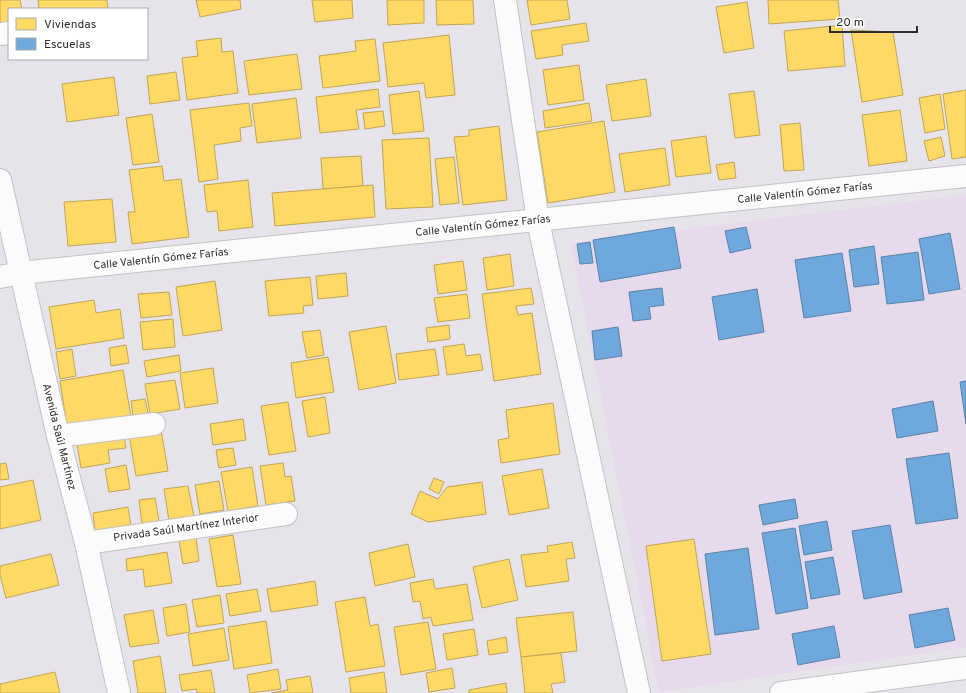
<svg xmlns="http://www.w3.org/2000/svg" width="966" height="693" font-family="Overpass,sans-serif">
  <rect width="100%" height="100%" fill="#e7e3ea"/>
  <!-- education -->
  <polygon fill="#e6daec" points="966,195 966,647 659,692 571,243"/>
  <!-- homes -->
  <g fill="#ffd966" stroke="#c0a555">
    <polygon points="0,0 20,0 22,9 9,9 9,28 0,30"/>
    <polygon points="38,0 107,0 108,9 39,9"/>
    <polygon points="196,0 240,0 241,9 200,17"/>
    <polygon points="312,0 352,0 353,18 315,22"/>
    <polygon points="387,0 424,0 424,23 388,25"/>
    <polygon points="436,0 473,0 474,24 437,25"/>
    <polygon points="527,0 567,0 570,19 531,25"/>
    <polygon points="768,0 838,0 840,19 769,24"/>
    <polygon points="747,2 754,48 724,53 716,7"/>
    <polygon points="586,23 589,41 562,45 563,55 536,59 531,31"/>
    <polygon points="842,25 845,66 788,71 784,31"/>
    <polygon points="851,30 893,32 903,95 862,102"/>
    <polygon points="449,35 455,95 426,98 424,83 388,87 383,43"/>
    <polygon points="221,38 222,52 233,51 238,93 187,100 182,58 198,56 196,41"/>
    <polygon points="375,39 380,81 323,88 319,56 356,51 355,41"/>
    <polygon points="297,54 302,89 249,95 244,61"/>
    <polygon points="579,65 584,100 548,105 543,70"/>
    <polygon points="176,72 180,100 150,104 147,76"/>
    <polygon points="114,77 119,115 67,122 62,84"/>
    <polygon points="646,79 651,116 612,121 606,85"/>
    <polygon points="378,89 380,107 356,110 359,129 320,133 316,97"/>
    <polygon points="966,90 966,157 952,159 943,94"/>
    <polygon points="419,91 424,131 393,134 389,95"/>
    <polygon points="754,91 760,135 735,138 729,94"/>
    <polygon points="940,94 945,129 925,133 919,98"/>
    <polygon points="296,98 301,138 257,143 252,104"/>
    <polygon points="249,103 252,126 240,128 241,141 214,145 218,179 199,182 190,110"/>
    <polygon points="589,103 592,121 545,128 543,111"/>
    <polygon points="900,110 907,161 869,166 862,115"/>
    <polygon points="383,111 385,126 365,129 363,113"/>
    <polygon points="152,114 159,162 133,165 126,118"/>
    <polygon points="604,121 615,192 548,203 537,132"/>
    <polygon points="800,123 804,170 784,171 780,125"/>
    <polygon points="499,126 507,200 463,205 454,137 469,136 469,130"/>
    <polygon points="706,136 711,173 676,177 671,141"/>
    <polygon points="941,137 945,156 929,161 924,141"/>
    <polygon points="429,138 433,207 386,209 382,140"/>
    <polygon points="665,148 670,185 625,192 619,154"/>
    <polygon points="361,156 363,186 323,189 321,158"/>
    <polygon points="454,157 459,203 440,205 435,159"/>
    <polygon points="734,162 736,178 719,180 716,165"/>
    <polygon points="162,166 164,181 181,179 189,237 132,244 128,212 135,212 129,170"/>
    <polygon points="248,180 253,227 219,231 217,211 207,212 204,185"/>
    <polygon points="373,185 375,217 275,226 272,193"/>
    <polygon points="112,199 116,242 68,246 64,202"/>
    <polygon points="510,254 514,286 487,290 483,258"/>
    <polygon points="463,261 467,290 438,294 434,265"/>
    <polygon points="346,273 348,296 318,299 316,276"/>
    <polygon points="310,277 313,305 303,306 304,313 269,316 265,281"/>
    <polygon points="215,281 222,330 183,336 176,287"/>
    <polygon points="531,288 534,304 516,306 518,315 532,313 541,374 494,381 482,294"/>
    <polygon points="169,292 172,315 141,318 138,294"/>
    <polygon points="467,294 470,318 438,322 434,298"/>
    <polygon points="94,300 96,313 120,309 124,338 56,349 49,307"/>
    <polygon points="173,319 175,347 143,350 140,322"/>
    <polygon points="449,325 450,339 428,342 426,328"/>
    <polygon points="386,326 396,383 359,390 349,332"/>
    <polygon points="320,330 324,355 307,358 302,332"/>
    <polygon points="464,344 466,356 480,354 483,370 447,375 443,347"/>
    <polygon points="126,345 129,363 111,366 109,348"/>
    <polygon points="72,349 76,376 60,379 56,352"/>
    <polygon points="435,349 439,375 399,380 396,354"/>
    <polygon points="179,355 181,371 147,377 144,361"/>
    <polygon points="328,357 334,392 296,398 291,363"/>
    <polygon points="213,368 218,403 185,408 180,373"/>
    <polygon points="123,370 131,417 67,427 60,381"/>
    <polygon points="175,380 180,409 150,414 145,384"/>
    <polygon points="325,397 330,433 308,437 302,401"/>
    <polygon points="145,399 148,413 133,416 131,401"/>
    <polygon points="288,402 296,451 269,455 261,406"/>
    <polygon points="553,403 560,454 501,463 498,440 509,438 506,410"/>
    <polygon points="243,419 246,440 213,445 210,424"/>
    <polygon points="160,424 168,471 136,476 128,429"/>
    <polygon points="123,430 126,448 108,450 110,463 81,468 76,438"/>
    <polygon points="233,448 236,465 219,468 216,450"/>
    <polygon points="6,463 9,479 0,480 0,464"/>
    <polygon points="283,463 285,477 291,476 295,501 266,505 260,466"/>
    <polygon points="126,465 130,489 109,492 105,469"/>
    <polygon points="252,467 258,506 228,511 221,472"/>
    <polygon points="542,469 549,508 509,515 502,476"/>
    <polygon points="434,478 444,482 439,494 429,489"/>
    <polygon points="33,480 41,520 0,529 0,487"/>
    <polygon points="219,481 224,510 200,514 195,485"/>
    <polygon points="482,482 486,514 428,522 411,514 420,491 438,499 447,487"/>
    <polygon points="188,486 194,517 169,521 164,489"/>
    <polygon points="155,498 159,521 142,524 139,500"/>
    <polygon points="128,507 131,525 95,531 93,513"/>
    <polygon points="233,535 241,584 217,587 209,539"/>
    <polygon points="196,538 199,561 183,564 179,541"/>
    <polygon points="694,539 711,654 662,661 646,546"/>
    <polygon points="572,542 575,558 566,559 569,581 526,587 521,555 548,552 547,546"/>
    <polygon points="408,544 415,577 375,586 369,553"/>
    <polygon points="167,552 172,583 145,587 143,569 127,571 126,559"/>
    <polygon points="51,554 59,585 6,598 0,575 0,566"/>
    <polygon points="509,559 518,600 482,608 473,567"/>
    <polygon points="433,579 435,589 467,584 473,620 433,626 431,617 423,619 420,601 413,602 410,583"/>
    <polygon points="315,581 318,605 271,612 267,589"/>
    <polygon points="257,589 261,611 230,616 226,594"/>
    <polygon points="220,595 224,623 197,627 192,600"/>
    <polygon points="365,597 370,626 378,624 385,666 346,672 335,602"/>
    <polygon points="186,604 190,632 167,636 163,608"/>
    <polygon points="153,610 159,643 130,647 124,615"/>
    <polygon points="573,612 577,651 521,657 516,618"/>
    <polygon points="266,621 272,663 234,669 228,627"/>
    <polygon points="428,622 436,669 401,675 394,627"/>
    <polygon points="224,628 229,660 193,666 188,634"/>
    <polygon points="474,629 478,655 447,660 443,634"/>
    <polygon points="506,637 508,652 489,655 487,641"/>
    <polygon points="561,653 565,682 551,684 553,693 525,693 521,657"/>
    <polygon points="160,656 166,693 138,693 133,661"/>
    <polygon points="452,668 455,688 429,692 426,673"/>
    <polygon points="278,669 281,689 250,693 247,675"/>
    <polygon points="211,670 215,693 197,693 197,689 182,691 179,675"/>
    <polygon points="55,672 60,693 0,693 0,684"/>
    <polygon points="384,672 387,693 351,693 349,678"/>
    <polygon points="310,676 313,693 271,693 288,690 286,680"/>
    <polygon points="506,683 507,693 469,693 469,690"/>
  </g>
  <!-- schools -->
  <g fill="#6fa8dc" stroke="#5b83a8">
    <polygon points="674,227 681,268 600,282 593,240"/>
    <polygon points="746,227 751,248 730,253 725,231"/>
    <polygon points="950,233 960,289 929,294 919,239"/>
    <polygon points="590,242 593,263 580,264 577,244"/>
    <polygon points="874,246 879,284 854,287 849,250"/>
    <polygon points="918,252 924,300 887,304 881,257"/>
    <polygon points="842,253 851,311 804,318 795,260"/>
    <polygon points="662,288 664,305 649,307 651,319 633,321 629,292"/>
    <polygon points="757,289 764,332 719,340 712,297"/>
    <polygon points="618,327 622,356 595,360 592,331"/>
    <polygon points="966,381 966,424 960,382"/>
    <polygon points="933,401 938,431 897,438 892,409"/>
    <polygon points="949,453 958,518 916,524 906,459"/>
    <polygon points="795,499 798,518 763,525 759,505"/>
    <polygon points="827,521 832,550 804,555 799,526"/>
    <polygon points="890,525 902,592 864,599 852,531"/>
    <polygon points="795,528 808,608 776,614 762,533"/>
    <polygon points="748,548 759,629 715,635 705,554"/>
    <polygon points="833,557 840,594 811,599 805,562"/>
    <polygon points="948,608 955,640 915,648 909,615"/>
    <polygon points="834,626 840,657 798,665 792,634"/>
  </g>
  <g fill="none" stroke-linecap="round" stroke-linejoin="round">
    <!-- street casing -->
    <g stroke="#c2c2c3" stroke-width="24">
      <g id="street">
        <polyline points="505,0 538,221 639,693"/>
        <polyline points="0,34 9,33"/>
        <polyline points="0,277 20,273 966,176"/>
        <polyline points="58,436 154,424"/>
        <polyline points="86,543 286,514"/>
        <polyline points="781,693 966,668"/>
      </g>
    </g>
    <!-- secondary casing -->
    <g stroke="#c2c2c3" stroke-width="24">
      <polyline id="secondary" points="0,180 58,436 86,543 119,693"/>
    </g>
    <!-- street -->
    <use href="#street" stroke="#fbfbfc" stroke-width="22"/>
    <!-- secondary -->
    <use href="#secondary" stroke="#fbfbfc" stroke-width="22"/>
  </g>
  <g text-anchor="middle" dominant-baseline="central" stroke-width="4" stroke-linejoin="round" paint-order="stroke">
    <!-- street labels -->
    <g font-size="11" fill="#2d2d2d" stroke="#fff">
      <text transform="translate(805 193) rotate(-6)">Calle Valentín Gómez Farías</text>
      <text transform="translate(483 226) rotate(-6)">Calle Valentín Gómez Farías</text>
      <text transform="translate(161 259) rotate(-6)">Calle Valentín Gómez Farías</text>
      <text transform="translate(59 437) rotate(76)">Avenida Saúl Martínez</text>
      <text transform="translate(186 528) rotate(-8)">Privada Saúl Martínez Interior</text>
    </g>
  </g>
  <!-- legend -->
  <rect x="8" y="8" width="140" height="52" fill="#ffffff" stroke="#ababab"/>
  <rect x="16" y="18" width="20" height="12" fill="#ffd966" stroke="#ababab"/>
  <text x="44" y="28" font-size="12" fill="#2d2d2d">Viviendas</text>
  <rect x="16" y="38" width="20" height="12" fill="#6fa8dc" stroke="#ababab"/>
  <text x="44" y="48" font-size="12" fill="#2d2d2d">Escuelas</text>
  <!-- scale -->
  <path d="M830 26v6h87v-6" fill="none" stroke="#2d2d2d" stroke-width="2"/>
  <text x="836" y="26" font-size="12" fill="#2d2d2d" stroke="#ffffff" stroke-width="3" paint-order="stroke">20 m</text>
</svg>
